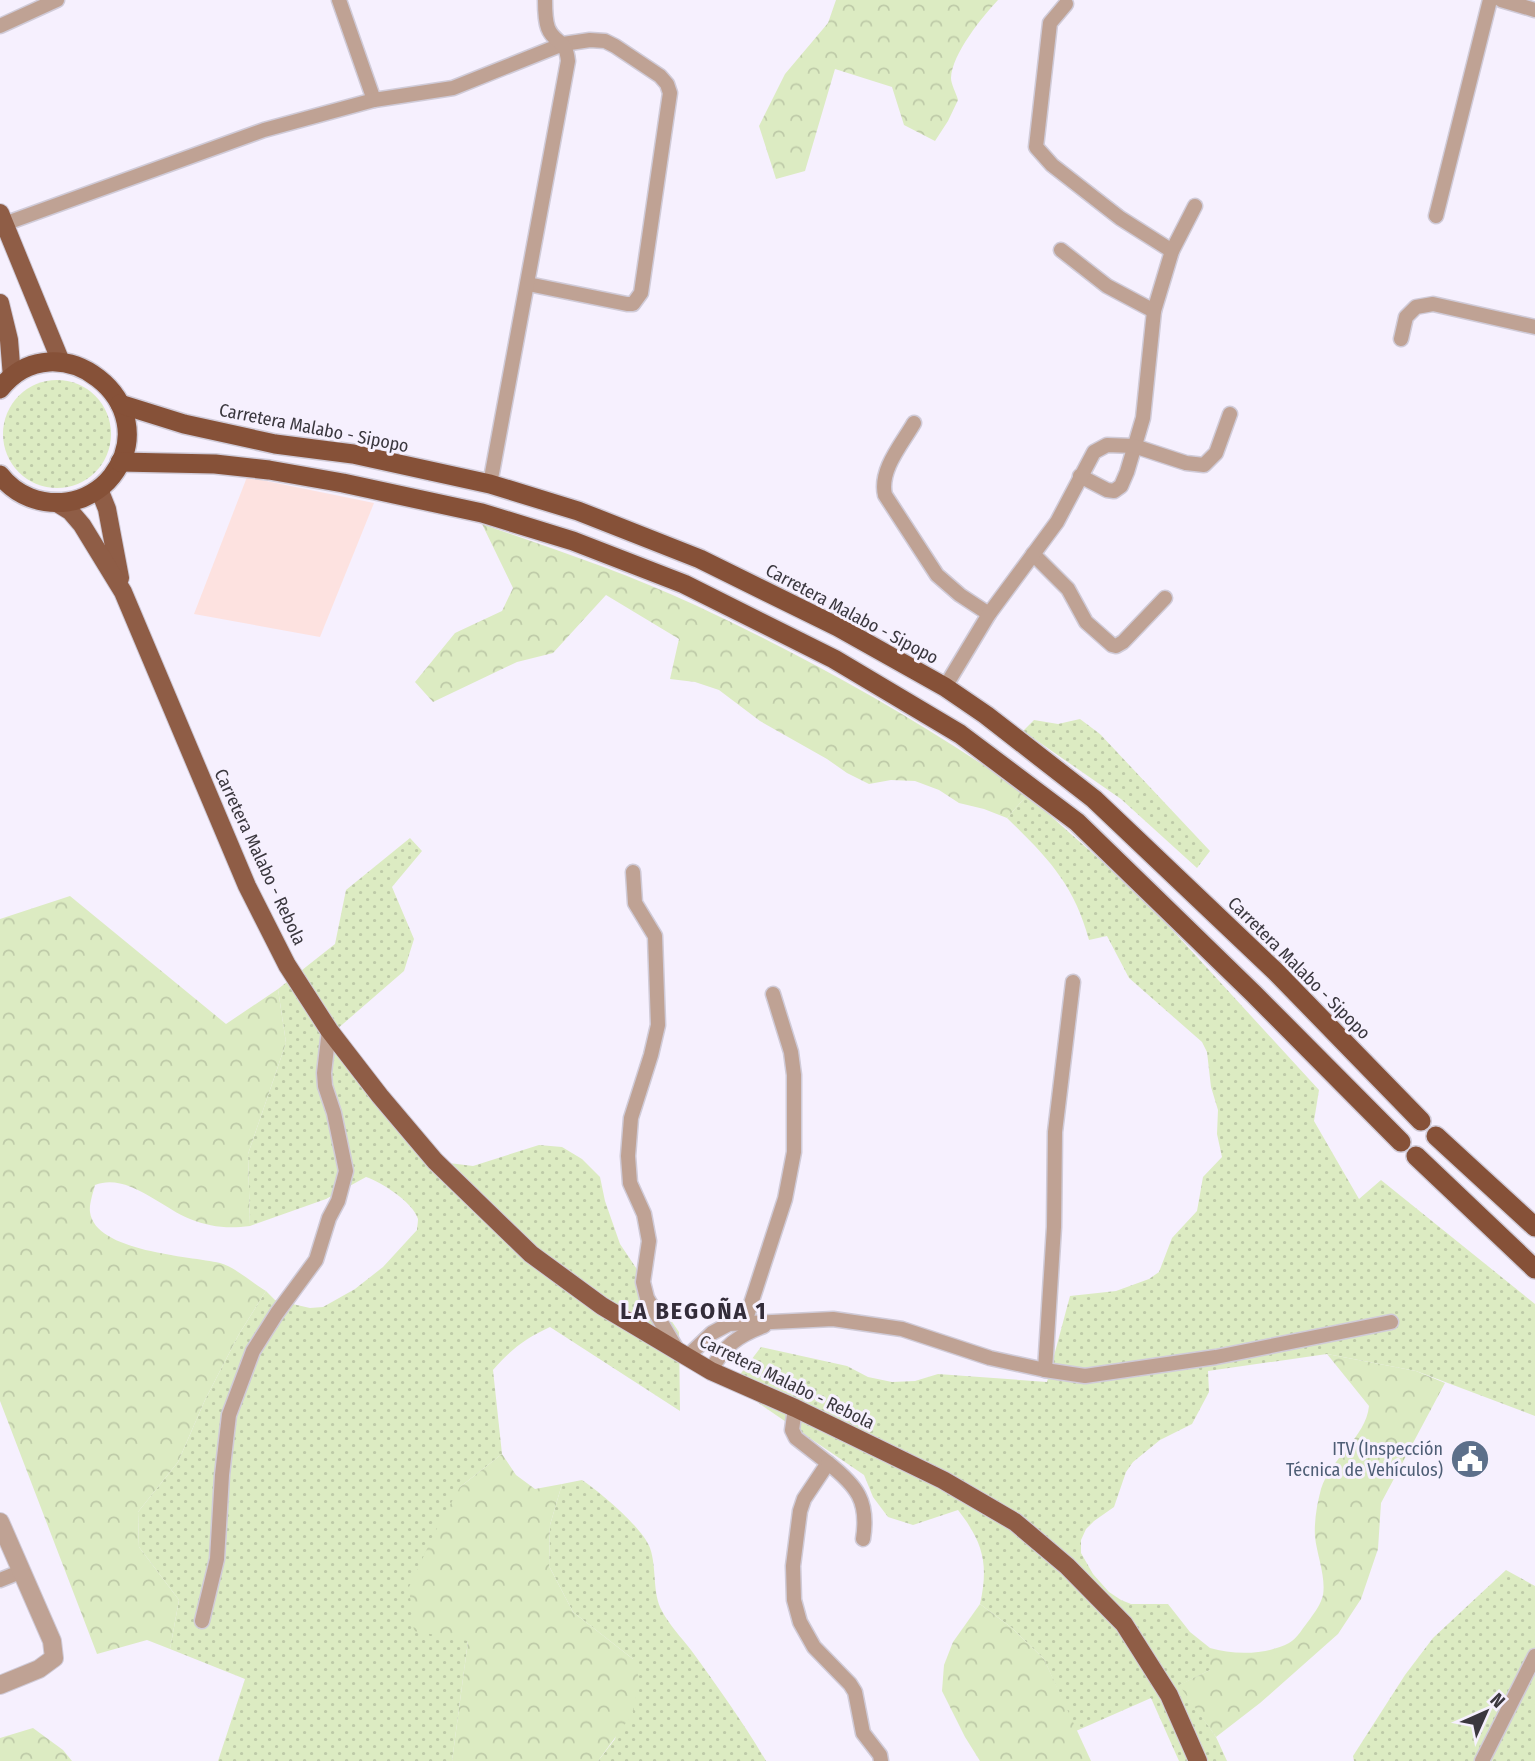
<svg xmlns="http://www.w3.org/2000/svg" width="1535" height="1761" font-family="'Fira Sans Condensed',sans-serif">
  <defs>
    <pattern id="grass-dots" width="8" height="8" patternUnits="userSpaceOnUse" patternTransform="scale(1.75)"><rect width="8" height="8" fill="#dcebc2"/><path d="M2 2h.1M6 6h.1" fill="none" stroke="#becaa8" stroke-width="1.8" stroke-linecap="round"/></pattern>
    <pattern id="forest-crowns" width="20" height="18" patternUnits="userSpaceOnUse" patternTransform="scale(1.75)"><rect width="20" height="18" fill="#dcebc2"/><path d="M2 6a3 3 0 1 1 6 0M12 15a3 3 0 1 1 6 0" fill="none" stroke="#becaa8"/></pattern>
  </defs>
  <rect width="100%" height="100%" fill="#f6f0fe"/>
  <!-- industrial -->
  <polygon fill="#fde2e0" points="247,477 374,503 320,637 194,614"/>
  <!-- grass -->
  <g fill="url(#grass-dots)">
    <circle cx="57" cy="434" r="54"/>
    <polygon points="1080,719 1100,734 1210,851 1197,868 1121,799 1023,731 1034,720 1058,724"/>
    <path d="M1027,795L1142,897L1319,1090L1314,1121L1359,1199L1381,1180L1535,1304V1416L1416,1371L1327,1354L1208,1371L1209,1392L1192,1424L1160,1440L1133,1462L1126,1472L1114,1507L1094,1521L1086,1529L1081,1540V1553L1093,1574L1109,1592L1121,1600L1131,1604H1168L1190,1632L1210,1648V1670L1180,1685L1216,1737L1227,1761H1179L1151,1698L1076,1731L1044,1659L1012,1628L980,1604C989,1564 983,1542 958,1510L913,1525L888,1517L873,1497L864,1475L732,1385L761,1347L847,1366L868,1377L892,1382L915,1381L938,1374L1047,1382L1070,1296L1116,1291L1149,1279L1159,1272L1172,1238L1197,1211L1203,1177L1222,1157L1217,1134L1218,1110L1211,1087L1207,1052L1202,1042L1129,978L1107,936L1089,940C1074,884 1047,857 1007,818Z"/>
    <path d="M410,838L422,851L392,887L414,939L404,971L336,1030L449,1163L473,1166L539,1145L562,1147L582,1159L600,1177L605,1201L620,1244L679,1332L680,1411L550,1327C526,1338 510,1350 493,1370L502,1454L460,1487L468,1641L452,1761H218L245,1679L170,1649L179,1600L139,1547L138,1512L178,1462L205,1400L239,1334L266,1291L275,1300L310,1308L323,1307L355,1289L383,1267L417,1230C417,1227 418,1223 418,1219C413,1202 381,1182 366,1177L326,1199L250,1226L248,1154L286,1043L278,989L335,944L346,890Z"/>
    <path d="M582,1480C601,1493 642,1527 650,1548C657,1568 652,1593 662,1611C670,1626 681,1637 691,1650C717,1686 743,1722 766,1761H598L615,1739L633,1659L573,1612L549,1566L550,1525L562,1484Z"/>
    <polygon points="1506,1570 1535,1586 1535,1761 1354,1761 1353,1756 1405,1675 1433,1638"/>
  </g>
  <!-- forest -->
  <g fill="url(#forest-crowns)">
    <path d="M836,0H998C982,17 952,54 951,78C951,84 956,93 958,100L948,121L935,141L904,125L892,87L835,69L805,171L776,179L759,126L785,74L828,23Z"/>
    <path d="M482,524C553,549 626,573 695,605C811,659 922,721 1027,795L1007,818L984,809L959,803L939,790L915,781L891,780L869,784L847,773L827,759L760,721L719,690L695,682L670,679L679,639L606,595L553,653L517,662L433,702L415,682L455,633L502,611L513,588Z"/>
    <path d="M70,896L226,1024L278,989L286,1043L248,1154L250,1226C228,1229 210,1227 190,1219C162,1208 127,1172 95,1185C93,1193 89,1204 90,1212C95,1252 190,1256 220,1263C235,1267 252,1283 266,1291L239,1334L205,1400L178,1462L138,1512L139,1547L179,1600L170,1649L147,1640L97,1654L0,1401V919Z"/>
    <path d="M1327,1354L1416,1371L1445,1383L1381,1503L1378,1549L1361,1599L1338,1634L1260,1703L1216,1737L1179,1685L1210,1670V1648C1234,1655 1266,1655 1289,1643C1297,1639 1304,1626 1310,1619C1315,1612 1321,1604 1323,1595C1326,1577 1317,1555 1315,1537C1314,1521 1317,1504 1321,1489C1331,1458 1366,1437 1369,1406Z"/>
    <polygon points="502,1454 516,1475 535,1489 562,1484 550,1525 549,1566 573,1612 633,1659 639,1678 633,1713 598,1761 452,1761 468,1641 414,1631 409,1587 435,1532 460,1487"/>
    <polygon points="980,1604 1012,1628 1044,1659 1091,1761 980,1761 965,1737 942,1691 944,1665 953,1642"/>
    <polygon points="33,1728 63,1750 72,1761 0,1761 0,1738"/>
  </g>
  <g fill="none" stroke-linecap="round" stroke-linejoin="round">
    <!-- minor casing -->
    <g stroke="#d0cbd8" stroke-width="17">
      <g id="minor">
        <polyline points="339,0 374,100"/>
        <polyline points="1501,0 1535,10"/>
        <polyline points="1066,4 1050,23 1036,147 1052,165 1120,218 1172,251"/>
        <polyline points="0,26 57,0"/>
        <polyline points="1436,216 1490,0"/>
        <polyline points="4,224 264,130 374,100 453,88 563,44 590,40 605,41 615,46 660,76 667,84 670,93 641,293 633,304 627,304 528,284"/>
        <polyline points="1061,250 1107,286 1154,311"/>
        <polyline points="1401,339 1406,317 1416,307 1433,304 1535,327"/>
        <path d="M914,423C902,444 879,470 885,495L937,575L960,595L989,614"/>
        <polyline points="1080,476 1107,490 1114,491 1121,486 1127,472 1143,418 1154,311 1172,251 1195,206"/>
        <path d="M490,484L568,61C566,38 554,44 548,28C545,20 545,9 545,0"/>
        <polyline points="1033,554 1068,589 1086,622 1112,645 1116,646 1123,642 1165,598"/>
        <polyline points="945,687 989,614 1057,522 1094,452 1107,445 1134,446 1186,463 1204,465 1216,453 1230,414"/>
        <polyline points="633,872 635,903 655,936 658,1025 651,1055 631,1118 628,1156 630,1183 644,1214 649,1241 643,1282 647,1298 679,1353"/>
        <polyline points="745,1322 785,1199 794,1152 794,1075 791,1052 773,994"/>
        <polyline points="687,1357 712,1333 729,1324 833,1319 902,1329 990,1358 1045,1370 1085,1376 1216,1357 1391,1322"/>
        <polyline points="1045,1370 1054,1227 1055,1132 1073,982"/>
        <path d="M711,1371C723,1346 739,1335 764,1326"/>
        <polyline points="795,1408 792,1430 796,1438 828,1463 804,1499 800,1511 793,1566 794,1600 800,1622 814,1647 850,1684 855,1692 863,1733 880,1755 881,1761"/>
        <path d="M828,1463C857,1486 869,1501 863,1539"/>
        <polyline points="0,1580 20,1572"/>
        <polyline points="202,1621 217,1559 222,1475 229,1415 253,1351 277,1313 316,1260 329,1218 338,1201 346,1171 334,1113 325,1086 324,1073 329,1030"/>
        <polyline points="1482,1761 1535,1656"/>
      </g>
    </g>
    <!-- tertiary casing -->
    <g stroke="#d0cbd8" stroke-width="20">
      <polyline id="tertiary" points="0,1522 52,1641 54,1658 39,1669 0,1685"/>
    </g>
    <!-- primary casing -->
    <g stroke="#d0cbd8" stroke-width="20">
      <g id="primary">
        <polyline points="0,213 61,362"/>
        <polyline points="0,303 9,340 12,377"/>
        <polyline points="99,489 107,509 120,578"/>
        <polyline points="57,503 70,511 82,525 123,592 247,886 287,965 329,1030 380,1096 435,1161 531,1254 602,1306 711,1371 795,1408 943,1480 1015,1522 1067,1566 1124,1624 1169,1695 1198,1761"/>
      </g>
    </g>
    <!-- trunk casing -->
    <g stroke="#d0cbd8" stroke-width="22">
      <g id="trunk">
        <path d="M0,389C56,317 168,403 112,476C101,490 84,500 67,502C41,505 16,496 0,475"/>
        <polyline points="120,404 184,424 275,444 353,454 490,484 578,511 700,559 838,627 945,687 986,715 1094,799 1275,971 1421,1121"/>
        <polyline points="120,462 215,464 269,470 343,483 482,513 573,541 684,584 834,659 960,734 1077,822 1254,994 1401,1142"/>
        <polyline points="1436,1136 1535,1227"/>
        <polyline points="1416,1156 1535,1269"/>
      </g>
    </g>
    <!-- minor -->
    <use href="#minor" stroke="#bfa294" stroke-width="14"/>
    <!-- tertiary -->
    <use href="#tertiary" stroke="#bfa294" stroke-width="18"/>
    <!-- primary -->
    <use href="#primary" stroke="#8f5d46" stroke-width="18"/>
    <!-- trunk -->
    <use href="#trunk" stroke="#865138" stroke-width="19"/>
  </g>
  <!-- icons -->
  <defs>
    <g id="civic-disc" transform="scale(2.0125)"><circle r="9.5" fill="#5c6f8a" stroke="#f6f0fe"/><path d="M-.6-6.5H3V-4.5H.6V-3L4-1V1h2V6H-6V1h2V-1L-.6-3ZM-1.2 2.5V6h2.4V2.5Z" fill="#fff"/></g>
  </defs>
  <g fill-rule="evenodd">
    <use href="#civic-disc" x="1470" y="1459"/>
  </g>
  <g text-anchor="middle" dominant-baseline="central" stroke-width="6" stroke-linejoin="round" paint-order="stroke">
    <!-- street labels -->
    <g font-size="18" fill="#3a373e" stroke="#f6f0fe">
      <text transform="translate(314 428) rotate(11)">Carretera Malabo - Sipopo</text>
      <text transform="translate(852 614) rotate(28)">Carretera Malabo - Sipopo</text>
      <text transform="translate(260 857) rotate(65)">Carretera Malabo - Rebola</text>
      <text transform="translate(1299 968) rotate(45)">Carretera Malabo - Sipopo</text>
      <text transform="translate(787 1382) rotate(26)">Carretera Malabo - Rebola</text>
    </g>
    <!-- service labels -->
    <g font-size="18" fill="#4e5e75" stroke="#f6f0fe" text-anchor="end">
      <text x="1443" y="1449">ITV (Inspección<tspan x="1443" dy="21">Técnica de Vehículos)</tspan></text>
    </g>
    <!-- district labels -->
    <g font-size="24" font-weight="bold" letter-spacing="2" fill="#332c39" stroke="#f6f0fe">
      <text x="694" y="1311">LA BEGOÑA 1</text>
    </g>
  </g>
  <!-- north arrow -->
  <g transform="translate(1486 1712) rotate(45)" stroke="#f6f0fe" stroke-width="5" paint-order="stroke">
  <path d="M0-5L12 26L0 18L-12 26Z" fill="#3a373e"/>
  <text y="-10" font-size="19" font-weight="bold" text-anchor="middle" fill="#3a373e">N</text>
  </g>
</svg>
